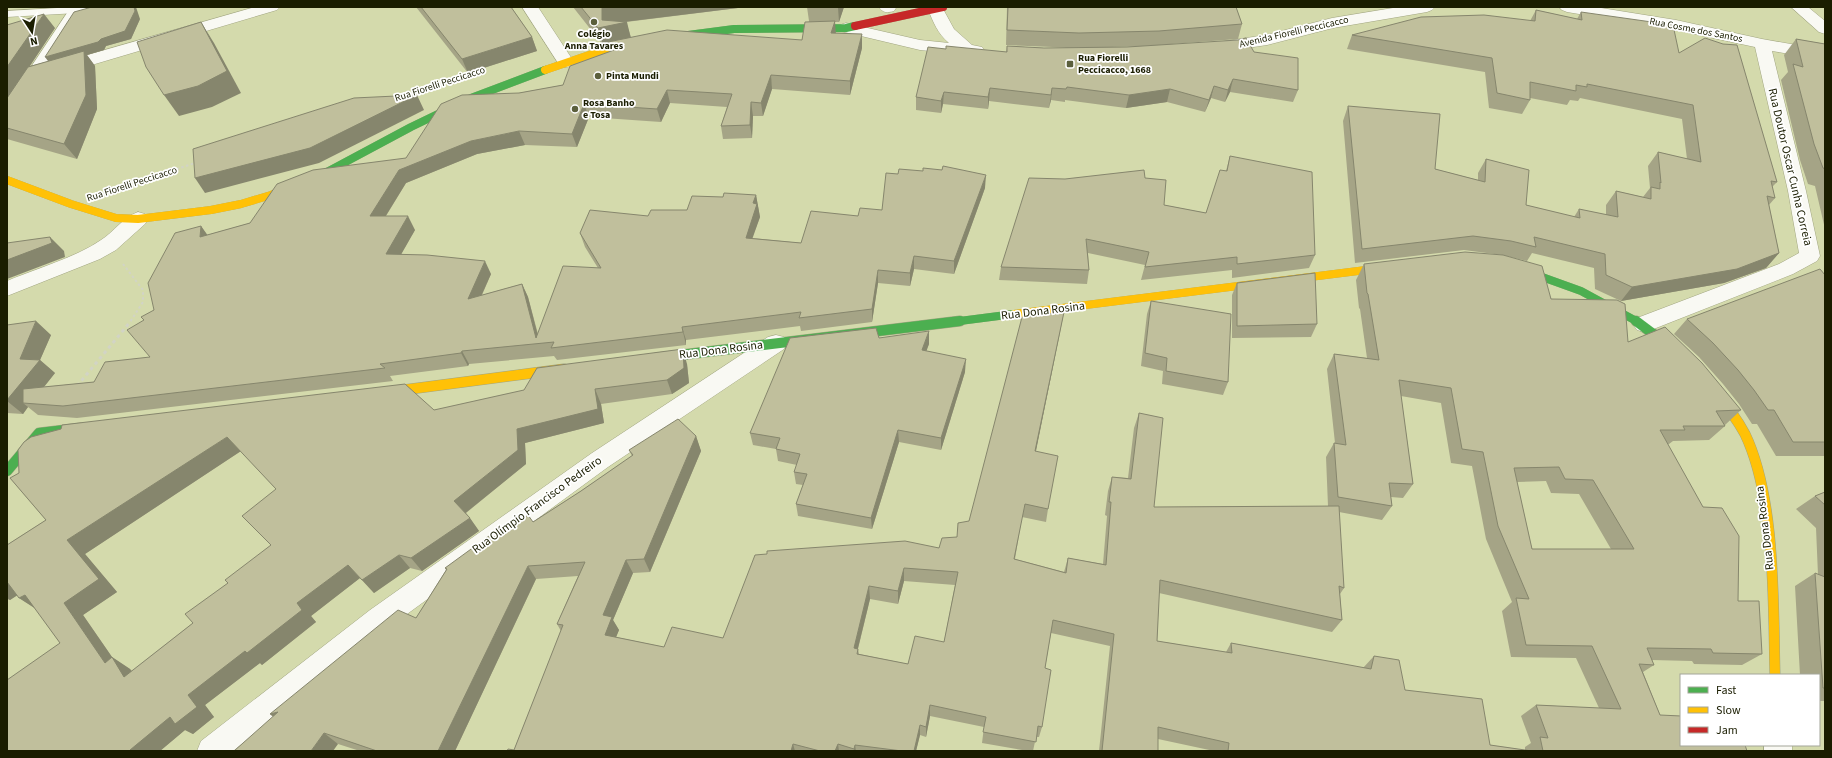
<svg xmlns="http://www.w3.org/2000/svg" width="1832" height="758" font-family="'Source Sans 3',sans-serif">
  <rect width="100%" height="100%" fill="#d4daac"/>
  <g fill="none" stroke-linecap="round" stroke-linejoin="round">
    <!-- lane casing -->
    <g stroke="#a1a581" stroke-width="1">
      <polygon id="lane" points="74,7 81,8 82,10 77,13 7,17 7,11"/>
    </g>
    <!-- street casing -->
    <g stroke="#a1a581" stroke-width="1">
      <g id="street">
        <polygon points="71,7 87,7 13,120 7,121 7,103"/>
        <polygon points="255,7 280,7 277,10 68,72 62,73 56,72 54,68 56,64"/>
        <polygon points="522,7 538,7 574,62 572,66 566,67 560,66"/>
        <path d="M879,7H895L896,8L894,11C887,13 883,13 879,7Z"/>
        <path d="M930,7H942L954,29L972,45L982,47L984,50L982,53L969,55L920,50L840,31L838,28L840,25L846,23L920,40L949,43C938,34 933,22 928,9Z"/>
        <polygon points="1399,7 1435,7 1432,10 1427,12 1333,28 1267,45 1220,52 1214,50 1212,47 1214,44 1220,42 1266,35 1332,18"/>
        <polygon points="1559,7 1595,7 1676,20 1762,39 1825,50 1825,60 1772,51 1806,191 1820,256 1817,261 1793,274 1651,330 1644,332 1637,330 1633,324 1637,318 1779,264 1799,253 1788,191 1755,47 1676,30 1567,12 1562,10"/>
        <polygon points="1791,7 1808,7 1825,21 1825,34 1819,32"/>
        <path d="M138,212L145,214L148,219L145,224L116,250L100,259L7,296V281C35,269 77,257 101,240C114,232 123,217 138,212Z"/>
        <polygon points="776,335 784,337 787,343 784,349 608,467 388,628 233,751 197,751 201,741 370,610 592,453 768,337"/>
        <rect x="1764" y="745" width="28" height="6"/>
      </g>
    </g>
    <!-- fast-far1 casing -->
    <g stroke="#a1a581" stroke-width="8">
      <g id="fast-far1">
        <polyline points="673,37 734,29 846,28 855,26"/>
        <polyline points="325,173 411,127 471,98 545,70"/>
        <polyline points="1517,268 1581,291 1638,322"/>
        <polyline points="952,322 1014,314"/>
      </g>
    </g>
    <!-- fast casing -->
    <g stroke="#a1a581" stroke-width="11">
      <g id="fast">
        <polyline points="1636,321 1676,351"/>
        <polyline points="656,358 960,321"/>
        <polyline points="7,471 39,433 81,428"/>
      </g>
    </g>
    <!-- slow-far1 casing -->
    <g stroke="#a1a581" stroke-width="8">
      <g id="slow-far1">
        <polyline points="545,70 601,51 639,43"/>
        <polyline points="7,180 71,204 116,218 138,219 211,210 241,204 271,195 325,173"/>
        <polyline points="1014,314 1390,267"/>
      </g>
    </g>
    <!-- slow casing -->
    <g stroke="#a1a581" stroke-width="11">
      <g id="slow">
        <polyline points="380,393 564,369"/>
        <path d="M1716,394C1727,406 1737,419 1745,434C1776,499 1773,603 1775,675"/>
      </g>
    </g>
    <!-- jam casing -->
    <g stroke="#a1a581" stroke-width="8">
      <polyline id="jam" points="855,26 943,7"/>
    </g>
    <!-- path-far1 -->
    <g stroke="#d2d4c5" stroke-width="2" stroke-dasharray="2.5 2.5" stroke-linecap="butt">
      <polyline points="402,97 448,82"/>
      <polyline points="110,191 195,163"/>
      <polyline points="123,264 143,290 143,302 130,322"/>
    </g>
    <!-- path -->
    <polyline stroke="#d2d4c5" stroke-width="3" stroke-dasharray="3.5 3.5" stroke-linecap="butt" points="77,386 131,321"/>
    <!-- lane -->
    <use href="#lane" fill="#f9f9f3" fill-rule="evenodd"/>
    <!-- street -->
    <use href="#street" fill="#f9f9f3" fill-rule="evenodd"/>
    <!-- fast-far1 -->
    <use href="#fast-far1" stroke="#4caf50" stroke-width="8"/>
    <!-- fast -->
    <use href="#fast" stroke="#4caf50" stroke-width="10"/>
    <!-- slow-far1 -->
    <use href="#slow-far1" stroke="#ffc107" stroke-width="8"/>
    <!-- slow -->
    <use href="#slow" stroke="#ffc107" stroke-width="10"/>
    <!-- jam -->
    <use href="#jam" stroke="#c62828" stroke-width="8"/>
  </g>
  <!-- wall -->
  <g fill="#a5a486" fill-rule="evenodd">
    <polygon points="416,7 511,7 532,37 537,51 468,73"/>
    <polygon points="573,7 746,7 626,22 631,37 802,40 809,21 807,7 844,7 839,22 835,22 835,33 862,48 850,95 772,89 763,116 753,116 752,138 723,139 721,126 727,107 670,103 661,122 589,117 577,147 525,145 477,154 406,183 386,216 415,230 401,254 491,274 482,295 522,284 528,297 538,334 598,268 585,247 580,233 648,216 687,210 723,197 756,195 760,217 752,238 801,243 858,216 882,210 985,188 954,274 914,269 910,286 878,283 872,322 801,331 800,326 686,340 686,345 557,360 554,356 469,364 468,366 390,376 393,381 77,418 38,415 28,407 23,414 7,413 7,325 51,335 40,360 55,373 44,387 94,382 150,357 144,320 154,310 201,226 207,235 250,223 406,158 519,93 563,85 610,52 608,44 603,45"/>
    <polygon points="1007,7 1236,7 1242,24 1238,39 1172,44 1254,52 1298,90 1293,102 1230,92 1225,102 1211,98 1205,112 1167,102 1126,108 1065,100 1065,102 1051,100 1049,108 989,101 988,109 943,104 941,113 916,110 916,97 946,49 1006,52 1007,46 1044,48 1127,47 1147,46 1077,48 1006,45"/>
    <polygon points="1536,10 1577,19 1581,12 1679,53 1777,182 1772,187 1775,198 1769,205 1779,253 1766,268 1724,283 1621,301 1595,289 1594,268 1532,253 1527,261 1502,255 1464,250 1355,263 1343,121 1348,106 1435,169 1478,180 1478,173 1486,159 1526,205 1574,217 1579,209 1606,215 1606,205 1616,191 1643,197 1650,188 1648,166 1658,152 1687,159 1682,119 1580,98 1578,101 1570,100 1567,105 1530,98 1530,100 1522,114 1489,108 1485,72 1347,49 1352,35 1530,21"/>
    <polygon points="140,19 131,39 106,46 104,50 87,55 95,66 97,109 77,159 7,139 7,25 55,28 30,66 49,61"/>
    <polygon points="1796,39 1825,44 1825,229 1815,186 1808,184 1800,160 1781,80 1788,72 1784,55"/>
    <polygon points="1230,156 1315,255 1309,268 1232,278 1232,270 1141,280 1145,265 1088,253 1089,270 1087,284 999,280 1001,267 1065,179 1164,205 1206,213 1226,171"/>
    <path d="M1364,264L1551,299L1628,342L1741,410L1725,425H1724L1725,426L1709,440L1673,441L1669,444H1668L1738,601L1762,654L1742,665L1694,664L1692,661L1652,660L1654,665L1643,672L1660,715L1747,751H1214L1158,739V751H1099L1110,646L1051,633L1045,668L1042,727L1039,737H1036L1033,751H1028L982,743L984,727L930,716L926,737L920,735L916,751H507L514,750L561,631L557,624L578,576L536,579L455,751H360L338,744L273,717L270,714L416,618L446,570L445,568L491,539L533,522L581,491L632,456L629,450L696,436L701,451L650,572L633,573L613,620L619,630L616,637L664,647L723,638L939,548L957,537L969,521L1064,312L1036,451L1048,509L1046,522L1022,517L1015,559L1064,572L1068,558L1103,564L1107,516L1105,515L1108,491L1112,477L1128,478L1134,428L1139,413L1154,507L1328,506L1326,457L1334,443H1335L1327,369L1334,354L1367,358L1360,309L1359,308L1356,280ZM1401,396L1441,403L1451,463L1472,466L1486,539L1512,602L1502,611L1511,657L1576,658L1599,708L1536,705L1521,716L1531,743L1525,747V750L1490,745L1405,690L1374,656L1363,668L1231,643L1226,652L1157,641L1159,593L1332,632L1342,620L1340,594L1344,588L1339,512L1382,520L1392,506L1391,497L1403,498L1413,484ZM1546,481L1551,493L1579,494L1611,549H1532L1517,482ZM904,581L955,585L944,642L908,664L859,654L858,649L870,599L898,604Z"/>
    <polygon points="1825,275 1825,456 1776,456 1757,424 1752,424 1739,404 1723,384 1699,357 1674,334 1687,319"/>
    <polygon points="1237,283 1317,324 1311,337 1232,338 1232,295"/>
    <polygon points="1151,301 1228,382 1223,395 1162,384 1163,371 1141,366 1147,314"/>
    <polygon points="879,338 929,344 926,351 965,372 941,450 899,442 872,529 798,516 796,504 803,485 796,484 794,472 797,465 778,461 776,449 753,445 750,433"/>
    <path d="M687,364L689,383L672,394L601,404L604,423L525,443L526,464L466,513L479,531L422,571L410,568L374,593L360,578L311,616L316,622L262,665L260,663L205,705L214,717L193,734L185,730L160,751H7L60,643L35,608L19,598L17,595L10,600L7,599V545L46,520L10,478L434,410ZM241,451L276,489L271,545L228,583L193,623L132,671L130,669L112,657L83,615L117,592L85,554Z"/>
    <polygon points="1825,492 1825,701 1819,701 1819,675 1800,675 1795,586 1815,573 1818,575 1816,528 1796,509 1815,496"/>
  </g>
  <!-- shaded-wall -->
  <g fill="#86866d">
    <polygon points="134,7 136,7 140,19 131,39 106,46 104,50 87,55 95,66 97,109 77,159 64,144 51,65 45,57 101,39"/>
    <polygon points="607,7 746,7 607,24 627,22 631,39 608,42 608,44 603,45 598,28 602,20 602,8"/>
    <polygon points="838,7 844,7 839,22"/>
    <polygon points="44,14 55,28 7,100 7,67"/>
    <polygon points="835,21 836,35 831,33"/>
    <polygon points="201,22 214,43 241,93 212,107 179,116 164,95"/>
    <polygon points="862,34 862,48 850,95 850,81"/>
    <polygon points="532,37 537,51 468,73 462,59"/>
    <polygon points="771,75 772,89 763,116 761,103"/>
    <polygon points="1233,79 1230,92 1225,102 1228,90"/>
    <polygon points="1214,86 1211,98 1205,112 1209,100"/>
    <polygon points="990,88 989,101 988,109 988,97"/>
    <polygon points="1052,88 1051,100 1049,108 1051,95"/>
    <polygon points="1170,89 1167,102 1126,108 1129,95"/>
    <polygon points="667,90 670,103 661,122 657,109"/>
    <polygon points="944,92 943,104 941,113 941,101"/>
    <polygon points="417,95 424,110 319,163 205,193 195,178"/>
    <polygon points="751,102 753,116 752,138 750,125"/>
    <polygon points="584,104 589,117 577,147 572,134"/>
    <polygon points="519,131 525,145 477,154 406,183 377,230 370,216 399,170 471,141"/>
    <polygon points="986,175 985,188 954,274 954,261"/>
    <polygon points="756,195 760,217 748,251 746,238 753,203"/>
    <polygon points="408,216 415,230 394,267 386,254"/>
    <polygon points="201,226 211,240 200,237"/>
    <polygon points="50,237 64,251 65,257 7,279 7,260"/>
    <polygon points="1779,253 1766,268 1724,283 1621,301 1632,287"/>
    <polygon points="914,256 914,269 910,286 910,273"/>
    <polygon points="485,261 491,274 474,312 468,299"/>
    <polygon points="878,270 878,283 872,322 872,309"/>
    <polygon points="522,284 528,297 540,344 536,338"/>
    <polygon points="1064,312 1061,327 1033,465 1035,451"/>
    <polygon points="36,321 51,335 40,360 55,373 31,403 23,403 28,407 23,414 7,401 7,400 20,359"/>
    <polygon points="682,327 686,340 686,345 683,332"/>
    <polygon points="929,331 929,344 922,363 922,350"/>
    <polygon points="683,349 687,364 689,383 672,394 667,380"/>
    <polygon points="462,351 469,364 468,366 461,353"/>
    <polygon points="966,359 965,372 941,450 941,438"/>
    <polygon points="595,389 601,404 604,423 525,443 526,464 463,515 454,501 517,429"/>
    <polygon points="898,430 899,442 872,529 871,518"/>
    <polygon points="696,436 701,451 650,572 644,559"/>
    <polygon points="227,437 241,451 85,554 117,592 83,615 112,657 130,669 143,688 124,677 105,663 64,603 67,540"/>
    <polygon points="470,518 479,531 422,571 411,558"/>
    <polygon points="399,555 410,568 374,593 362,580"/>
    <polygon points="626,560 633,573 613,620 619,630 612,647 605,635 603,615"/>
    <polygon points="348,565 360,578 311,616 316,622 262,665 260,663 205,705 214,717 193,734 185,730 160,751 131,751 130,750 188,695 297,603"/>
    <polygon points="528,566 536,579 455,751 438,751"/>
    <polygon points="904,568 904,581 898,604 898,591"/>
    <polygon points="7,580 24,591 10,600 7,598"/>
    <polygon points="869,586 870,599 855,660 854,648"/>
    <polygon points="25,595 39,611 19,598"/>
    <polygon points="930,705 930,716 926,737 926,727"/>
    <polygon points="278,712 285,725 270,714"/>
    <polygon points="920,725 920,735 916,751 914,751"/>
    <polygon points="324,733 338,744 333,751 311,751"/>
    <polygon points="793,744 795,751 791,751"/>
    <polygon points="838,744 839,751 835,751"/>
    <polygon points="855,745 856,751 854,751 854,749"/>
  </g>
  <!-- building -->
  <g fill="#c0bf9c" stroke="#86866d" fill-rule="evenodd">
    <polygon points="92,7 134,7 135,11 125,31 101,39 98,42 45,57 74,12"/>
    <polygon points="421,7 511,7 532,37 462,59"/>
    <polygon points="581,7 607,7 602,8 602,20 627,22 598,28"/>
    <polygon points="1008,7 1236,7 1242,24 1159,31 1079,33 1007,30"/>
    <polygon points="1536,10 1582,20 1581,12 1673,25 1679,53 1705,38 1723,44 1737,45 1777,182 1771,181 1775,198 1767,196 1779,253 1737,269 1632,287 1606,275 1605,254 1534,237 1536,247 1511,241 1473,236 1362,249 1348,106 1440,114 1435,169 1485,182 1486,159 1529,170 1526,205 1580,218 1579,209 1618,217 1616,191 1651,199 1651,187 1660,189 1660,182 1661,183 1658,152 1701,162 1693,105 1587,84 1587,87 1576,85 1576,91 1530,82 1530,100 1497,93 1492,58 1352,35 1421,17 1484,15 1535,21"/>
    <polygon points="44,14 7,67 7,25"/>
    <polygon points="835,21 831,33 862,34 850,81 771,75 761,103 751,102 750,125 721,126 732,94 667,90 657,109 584,104 572,134 519,131 471,141 399,170 370,216 408,216 386,254 427,255 485,261 468,299 522,284 536,338 563,266 601,268 580,233 590,210 648,216 651,210 687,210 692,196 723,197 724,193 756,195 753,203 757,204 746,238 801,243 811,211 858,216 860,208 882,210 886,173 898,174 899,169 923,171 923,168 942,170 943,166 986,175 954,261 914,256 910,273 878,270 872,309 799,318 801,312 682,327 683,332 551,348 554,342 462,351 461,353 380,364 385,368 63,406 23,403 23,389 94,382 105,362 150,357 127,330 144,320 141,317 154,310 148,283 175,233 201,226 200,237 250,223 277,184 313,170 406,158 441,104 462,95 519,93 563,85 570,66 614,50 608,42 667,30 802,40 805,22"/>
    <polygon points="201,22 227,71 198,86 164,95 146,67 137,42"/>
    <polygon points="1246,38 1254,52 1298,58 1298,90 1233,79 1228,90 1214,86 1209,100 1170,89 1129,95 1067,87 1066,89 1052,88 1051,95 990,88 988,97 944,92 941,101 916,97 928,47 946,49 946,46 1007,52 1007,46 1044,48 1127,47 1238,40"/>
    <polygon points="1796,39 1825,44 1825,169 1823,168 1814,144 1793,64 1803,67"/>
    <polygon points="84,51 86,95 64,144 7,128 7,98 28,67"/>
    <polygon points="417,95 310,148 195,178 193,149 354,98"/>
    <polygon points="1230,156 1312,172 1315,255 1237,264 1237,257 1145,267 1149,252 1086,239 1089,270 1001,267 1029,178 1065,179 1144,170 1145,178 1166,180 1164,205 1206,213 1220,170 1227,171"/>
    <polygon points="50,237 52,243 7,260 7,243"/>
    <path d="M1465,252L1503,255L1542,266L1551,299L1617,300L1625,304L1628,342L1665,327L1702,363L1741,410L1716,411L1725,426H1683L1685,430H1660L1703,507L1722,508L1739,536L1738,601H1759L1762,654L1713,653L1711,649L1647,648L1654,665L1639,664L1660,715L1681,716V745H1745L1747,751H1543L1540,737L1548,738L1536,705L1621,709L1592,646L1526,645L1516,598L1529,599L1498,526L1483,452L1462,449L1451,388L1399,380L1413,484L1389,483L1392,506L1338,497L1334,443L1346,445L1334,354L1379,360L1368,294L1367,293L1364,264ZM1559,467L1565,479L1593,480L1634,549H1532L1514,468Z"/>
    <polygon points="1820,269 1825,275 1825,442 1793,442 1774,410 1768,410 1754,390 1738,370 1713,343 1687,319"/>
    <polygon points="1315,273 1317,324 1237,326 1237,283"/>
    <polygon points="1151,301 1231,314 1228,382 1166,371 1167,358 1145,353"/>
    <path d="M1064,312L1035,451L1058,456L1048,509L1025,504L1014,559L1066,573L1068,558L1106,565L1111,502H1109L1112,477L1131,479L1139,413L1163,418L1154,507L1339,506L1344,588L1339,586L1342,620L1160,580L1157,641L1232,653L1231,643L1371,669L1374,656L1399,660L1405,690L1482,699L1490,745L1532,751H1228L1229,743L1158,727V751H1102L1114,634L1053,620L1045,668L1051,670L1042,727L1038,726L1036,742L983,732L986,717L930,705L926,727L920,725L914,751H902L855,745L854,749L838,744L835,751H820L793,744L791,751H507L508,749L514,750L563,625L557,624L585,562L528,566L438,751H377L324,733L311,751H234L278,712L270,714L398,610L416,618L447,569L445,568L489,536L491,539L528,515L533,522L581,491L633,455L629,450L678,419L696,436L644,559L626,560L603,615L612,617L605,635L664,647L672,627L723,638L755,555L767,554V551L905,541L939,548L942,538L957,537L958,523L969,521L1022,317ZM904,568L958,572L944,642L915,636L908,664L857,654L858,649L854,648L869,586L898,591Z"/>
    <polygon points="36,321 20,359 40,360 7,400 7,325"/>
    <polygon points="876,328 879,338 929,331 922,350 966,359 941,438 898,430 871,518 796,504 807,474 794,472 800,454 776,449 780,438 750,433 790,338"/>
    <path d="M683,349L684,368L667,380L595,389L598,409L517,429L518,450L454,501L470,518L411,558L399,555L362,580L348,565L297,603L302,610L247,653L245,651L188,695L197,707L175,724L170,717L130,750L131,751H7V680L60,643L25,595L19,598L7,582V545L46,520L10,478L19,473L18,450L24,442L31,437L61,429L62,425L405,384L434,410L524,390L537,368ZM227,437L276,489L242,516L271,545L225,580L228,583L185,614L193,623L124,677L112,657L105,663L64,603L99,579L67,540Z"/>
    <polygon points="1825,492 1825,505 1815,496"/>
    <polygon points="1815,573 1825,577 1825,688 1823,688"/>
  </g>
  <!-- markers -->
  <g fill="#5b5f3c" stroke="#fff" stroke-width="1.5">
    <circle cx="594" cy="22" r="4"/>
    <rect x="1066" y="60" width="8" height="8" rx="2"/>
    <circle cx="598" cy="76" r="4"/>
    <circle cx="575" cy="109" r="4"/>
  </g>
  <g text-anchor="middle" dominant-baseline="central" stroke-width="3.5" stroke-linejoin="round" paint-order="stroke">
    <!-- far-street labels -->
    <g font-size="10" fill="#1a1d00" stroke="#fff">
      <text transform="translate(1696 30) rotate(11)">Rua Cosme dos Santos</text>
      <text transform="translate(1294 32) rotate(-13)">Avenida Fiorelli Peccicacco</text>
      <text transform="translate(440 84) rotate(-18)">Rua Fiorelli Peccicacco</text>
      <text transform="translate(132 184) rotate(-18)">Rua Fiorelli Peccicacco</text>
    </g>
    <!-- far-poi labels -->
    <g font-size="10" font-weight="bold" fill="#1a1d00" stroke="#fff" text-anchor="start">
      <text x="594" y="34" text-anchor="middle">Colégio<tspan x="594" dy="12">Anna Tavares</tspan></text>
      <text x="1078" y="58">Rua Fiorelli<tspan x="1078" dy="12">Peccicacco, 1668</tspan></text>
      <text x="606" y="76">Pinta Mundi</text>
      <text x="583" y="103">Rosa Banho<tspan x="583" dy="12">e Tosa</tspan></text>
    </g>
    <!-- street labels -->
    <g font-size="12" fill="#1a1d00" stroke="#fff">
      <text transform="translate(1790 167) rotate(77)">Rua Doutor Oscar Cunha Correia</text>
      <text transform="translate(1043 311) rotate(-7)">Rua Dona Rosina</text>
      <text transform="translate(721 350) rotate(-7)">Rua Dona Rosina</text>
      <text transform="translate(537 505) rotate(-36)">Rua Olímpio Francisco Pedreiro</text>
      <text transform="translate(1765 528) rotate(-97)">Rua Dona Rosina</text>
    </g>
  </g>
  <!-- border -->
  <rect width="1832" height="758" fill="none" stroke="#1a1d00" stroke-width="16"/>
  <!-- legend -->
  <rect x="1680" y="674" width="140" height="72" fill="#ffffff" stroke="#a3a599"/>
  <rect x="1688" y="687" width="20" height="6" fill="#4caf50" stroke="#a3a599"/>
  <text x="1716" y="694" font-size="12" fill="#1a1d00">Fast</text>
  <rect x="1688" y="707" width="20" height="6" fill="#ffc107" stroke="#a3a599"/>
  <text x="1716" y="714" font-size="12" fill="#1a1d00">Slow</text>
  <rect x="1688" y="727" width="20" height="6" fill="#c62828" stroke="#a3a599"/>
  <text x="1716" y="734" font-size="12" fill="#1a1d00">Jam</text>
  <!-- north arrow -->
  <g transform="translate(32 32) rotate(168)" stroke="#ffffff" stroke-width="3" paint-order="stroke">
  <path d="M0-3L7 15L0 10L-7 15Z" fill="#1a1d00"/>
  <text y="-6" font-size="11" font-weight="bold" text-anchor="middle" fill="#1a1d00">N</text>
  </g>
</svg>
